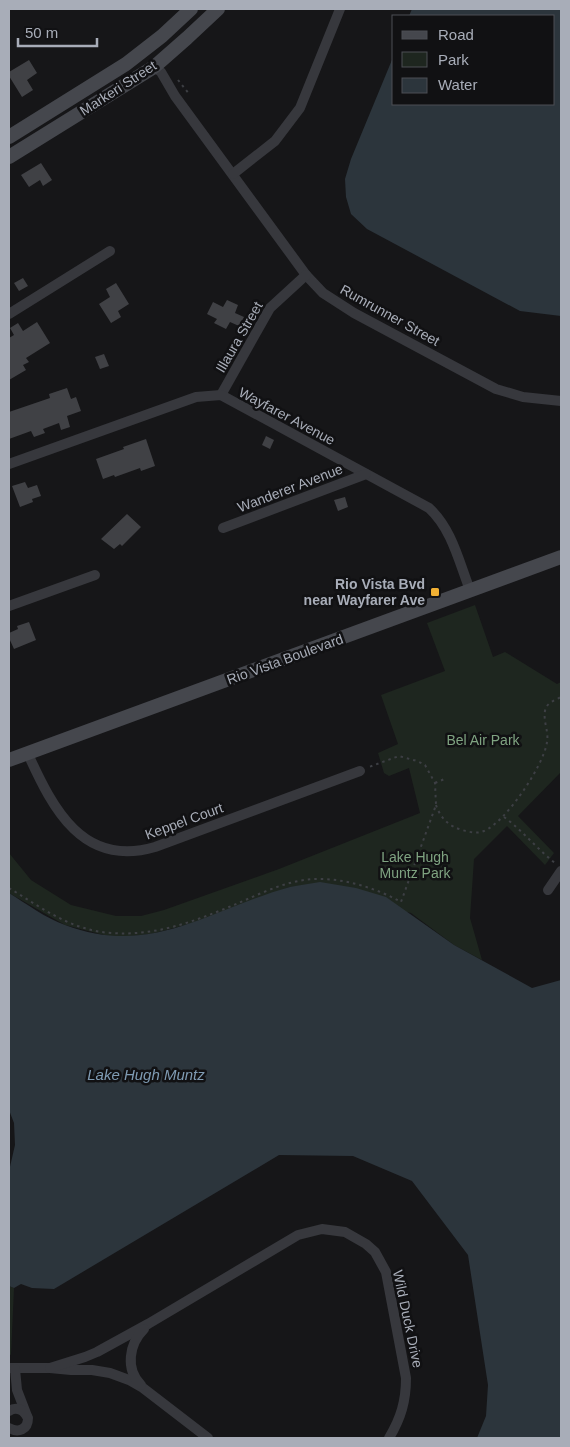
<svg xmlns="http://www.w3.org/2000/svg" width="570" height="1447" font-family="Arial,sans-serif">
  <rect width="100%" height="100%" fill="#161618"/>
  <!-- green -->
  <g fill="#1e261f">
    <polygon points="475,605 493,657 505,652 557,684 561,682 561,772 518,816 554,853 545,865 507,826 474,859 470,918 482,960 454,945 411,913 290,887 197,922 151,934 132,936 108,936 65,925 9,893 9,853 31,880 71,905 116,916 141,916 164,910 279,869 420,813 409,768 389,776 384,773 378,753 398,744 381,695 445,671 427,623"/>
    <polygon points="9,1286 14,1288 11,1355 9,1354"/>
  </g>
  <!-- water -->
  <g fill="#2c353c">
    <polygon points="412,9 561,9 561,316 520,311 367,229 351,214 346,197 345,179 351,159 394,55 394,104 554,104 554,16 409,16"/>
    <path d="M320,882L356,888L386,897L454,945L532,988L561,980V1438H477L486,1416L488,1385L468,1255L412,1181L353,1156L279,1155L54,1289L32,1288L21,1284L14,1288L9,1286V1171L15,1145L14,1123L9,1110V893C27,904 45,918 65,925C152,958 210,909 290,887C299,885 310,884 320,882Z"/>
  </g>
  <!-- building -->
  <g fill="#404145">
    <polygon points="29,60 37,73 27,80 33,90 22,97 9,76 9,72"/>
    <polygon points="41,163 52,180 43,186 40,180 29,187 21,175"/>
    <polygon points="23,278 28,286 19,291 14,283"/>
    <polygon points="116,283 129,304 118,311 121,317 111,323 99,304 110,297 106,289"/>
    <polygon points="227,300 238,305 235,313 244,317 239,326 230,322 226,329 214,323 217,319 207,314 213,302 223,307"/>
    <polygon points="37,322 50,343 26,358 29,362 23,365 26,370 9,380 9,338 14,335 10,328 18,323 23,331"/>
    <polygon points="104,354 109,366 100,369 95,357"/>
    <polygon points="67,388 71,399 76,397 81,411 67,416 70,427 61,430 59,423 43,429 45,433 34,437 31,431 9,439 9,412 50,398 49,394"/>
    <polygon points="266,436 274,440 270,449 262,445"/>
    <polygon points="146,439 155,466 141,471 140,468 115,477 114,475 103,479 96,459 124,449 123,447"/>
    <polygon points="25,482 28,488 37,485 41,496 32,499 33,502 20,507 12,486"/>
    <polygon points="345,497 348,507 338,511 334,500"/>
    <polygon points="127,514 141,527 122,546 120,544 114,549 101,539"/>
    <polygon points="29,622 36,640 14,649 9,638 9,633 18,629 17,626"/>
  </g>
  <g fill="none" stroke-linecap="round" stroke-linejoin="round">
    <!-- path -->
    <g stroke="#3d3f44" stroke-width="2" stroke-dasharray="2.5 4" stroke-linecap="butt">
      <polyline points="178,80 190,95"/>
      <polyline points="435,783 447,778"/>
      <path d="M436,805C440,817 448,826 462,830C469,832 477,834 484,831C506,822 544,765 547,742C549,732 543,721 545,711C546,703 555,700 561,697"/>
      <path d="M504,817C523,831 537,849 555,863"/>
      <path d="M9,888C42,908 72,931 112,933C154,936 190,923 229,907C256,896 285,880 315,879C344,878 376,888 401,902L436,805L435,783L425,765L417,761L399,756L369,767"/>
    </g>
    <!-- street -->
    <g stroke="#37383d" stroke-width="10">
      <polyline points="154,67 161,72 175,96 306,275 323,293 354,313 496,389 523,397 561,401"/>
      <polyline points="233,174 275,141 300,108 340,9"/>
      <polyline points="9,314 110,251"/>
      <polyline points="221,395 270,308 306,275"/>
      <path d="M9,464L196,397L221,395L429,508C452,529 459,562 470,590"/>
      <polyline points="223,528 366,474"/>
      <polyline points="9,606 95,575"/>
      <path d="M28,754C53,809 83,868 155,847L360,771"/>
      <polyline points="548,890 561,871"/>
      <polyline points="9,1368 50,1368 71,1370 92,1370 110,1373 129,1380 143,1388 208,1438"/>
      <path d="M50,1368L85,1357L97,1352L148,1324L298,1235L322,1229L345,1232L366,1244L375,1252L386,1272L406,1378C406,1401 401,1418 389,1438"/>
      <polyline points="15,1369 17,1390 27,1416"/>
      <path d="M141,1385C125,1369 129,1344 144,1329"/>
      <path d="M9,1411C17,1406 24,1410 28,1418C28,1430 18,1433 9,1428"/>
    </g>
    <!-- secondary -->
    <g stroke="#45474d" stroke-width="14">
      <polyline points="9,137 126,64 162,36 191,9"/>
      <polyline points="9,157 154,67 187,38 218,9"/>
      <polyline points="9,760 561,557"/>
    </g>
  </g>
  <!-- markers -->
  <rect fill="#f2b134" stroke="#111113" stroke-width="2" x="430" y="587" width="10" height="10" rx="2.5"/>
  <g text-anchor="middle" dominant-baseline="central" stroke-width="5" stroke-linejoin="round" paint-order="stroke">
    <!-- street labels -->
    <g font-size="14" fill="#a8adb8" stroke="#111113">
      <text transform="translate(118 88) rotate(-33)">Markeri Street</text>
      <text transform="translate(390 315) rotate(29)">Rumrunner Street</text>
      <text transform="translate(239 337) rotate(-60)">Illaura Street</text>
      <text transform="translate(287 416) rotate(28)">Wayfarer Avenue</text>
      <text transform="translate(290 488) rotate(-21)">Wanderer Avenue</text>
      <text transform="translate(285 659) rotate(-20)">Rio Vista Boulevard</text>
      <text transform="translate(184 821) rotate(-20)">Keppel Court</text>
      <text transform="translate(408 1319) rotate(78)">Wild Duck Drive</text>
    </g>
    <!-- poi labels -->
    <g font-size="14" font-weight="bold" fill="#a8adb8" stroke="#111113" text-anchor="end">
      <text x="425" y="584">Rio Vista Bvd<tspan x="425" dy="16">near Wayfarer Ave</tspan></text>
    </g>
    <!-- park labels -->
    <g font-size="14" fill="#7fa381" stroke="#111113">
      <text x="483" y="740">Bel Air Park</text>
      <text x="415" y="857">Lake Hugh<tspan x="415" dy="16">Muntz Park</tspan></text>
    </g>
    <!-- water labels -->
    <g font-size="15" font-style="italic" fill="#7f9bb3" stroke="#111113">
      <text x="146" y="1074">Lake Hugh Muntz</text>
    </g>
  </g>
  <!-- border -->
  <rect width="570" height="1447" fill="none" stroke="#a8adb8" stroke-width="20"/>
  <!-- legend -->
  <rect x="392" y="15" width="162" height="90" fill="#111113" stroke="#4d4f55"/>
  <rect x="402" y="31" width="25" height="8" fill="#45474d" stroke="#4d4f55"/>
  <text x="438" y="40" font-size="15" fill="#a8adb8">Road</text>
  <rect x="402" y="52" width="25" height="15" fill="#1e261f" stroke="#4d4f55"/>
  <text x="438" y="65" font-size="15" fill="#a8adb8">Park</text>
  <rect x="402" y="78" width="25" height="15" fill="#2c353c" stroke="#4d4f55"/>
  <text x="438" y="90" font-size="15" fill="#a8adb8">Water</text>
  <!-- scale -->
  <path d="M18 38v8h79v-8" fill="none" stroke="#a8adb8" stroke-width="2.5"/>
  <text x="25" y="38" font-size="15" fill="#a8adb8" stroke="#111113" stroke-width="4" paint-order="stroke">50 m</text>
</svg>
